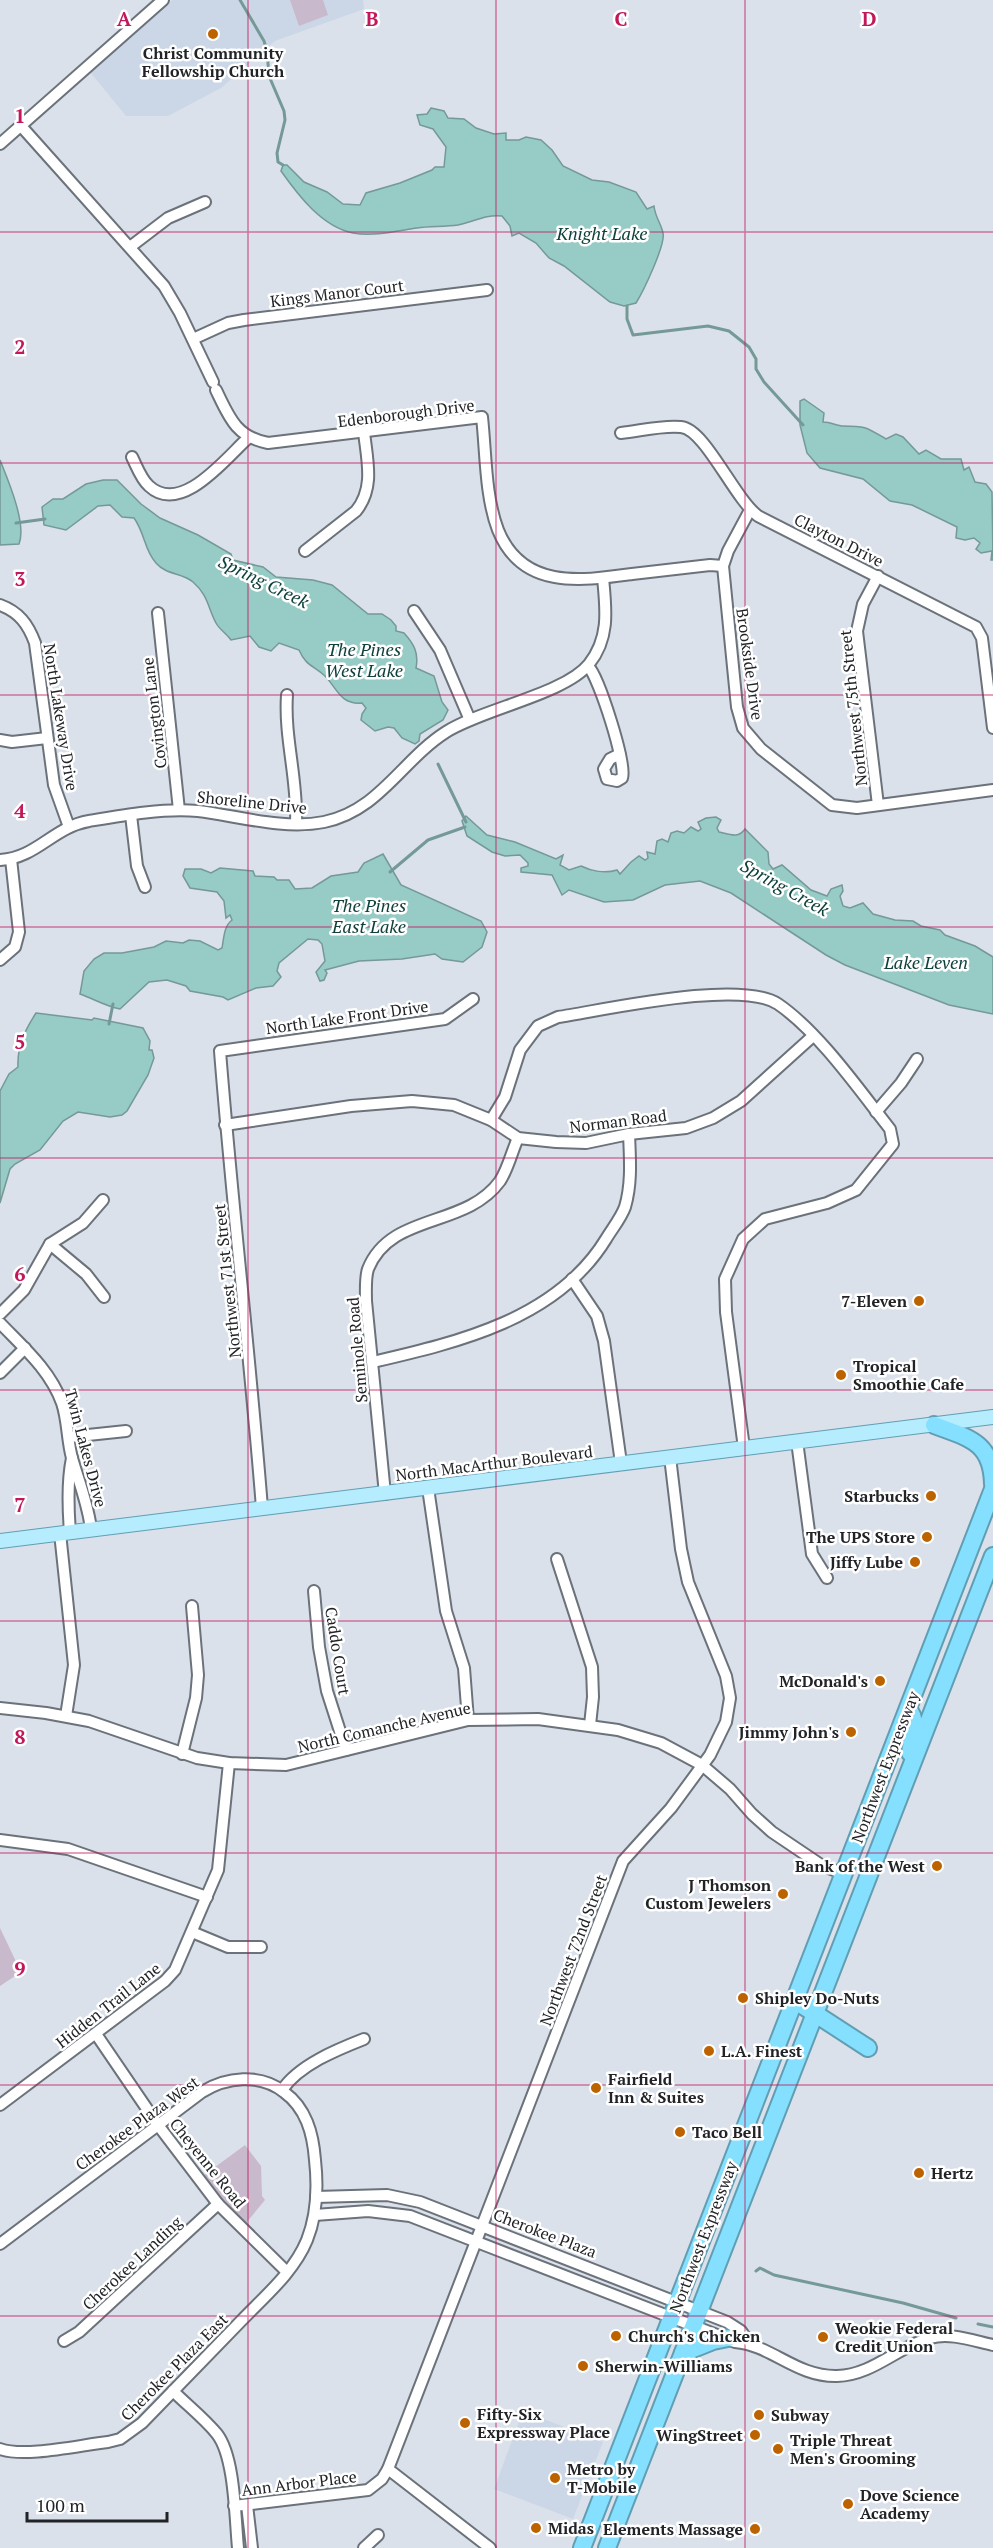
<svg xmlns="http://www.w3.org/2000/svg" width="993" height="2548" font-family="'PT Serif',serif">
  <rect width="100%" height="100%" fill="#dae1eb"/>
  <!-- built -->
  <g fill="#cbd7e7">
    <polygon points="172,0 363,0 364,9 275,41 221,88 168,116 126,116 90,72"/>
    <polygon points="523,2411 603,2442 573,2519 494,2489"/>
  </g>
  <!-- green -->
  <g fill="#c9b9cd">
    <polygon points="290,0 323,0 328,15 299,26"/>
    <polygon points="0,1928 21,1972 0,1986"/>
    <polygon points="245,2145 261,2166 262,2196 265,2200 246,2223 224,2202 203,2176"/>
  </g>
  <!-- water -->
  <g fill="#97cbc5" stroke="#749996" stroke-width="1.5">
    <path d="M431,108L444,111L448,118L464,119L476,128L494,134L506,133V140H519L526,137L541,140L552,150L563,166L592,180L609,182L636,192L647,209L654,206C655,217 661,223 663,233C666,244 643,292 636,303L624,306L610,302L564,266L549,258L536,243L519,233L512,236L510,226L502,216C485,214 474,222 458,225C444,227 430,226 417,228C397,231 373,237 353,233C322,227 298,195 281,171L283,165H287L304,182L327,192L343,204L360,205L366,193L400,183L432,170L435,167H444L446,147L433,129L420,125L417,115L427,114Z"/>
    <path d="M804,399L824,413L823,422C831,422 837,426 843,426C866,426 866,427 886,439L896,434L903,437L919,454L926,450L941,459H961L964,470L969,467L975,482L986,484L992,492L993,560H991L992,551L981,553L976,549L980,543L974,538L965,540L956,538L957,527L912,505L890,501L863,479L820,468L807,453L800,425V401Z"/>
    <path d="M0,460C8,480 27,524 19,544L0,545Z"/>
    <path d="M103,480H117L141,504L160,518L198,535L231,554L233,560L263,567L276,577L313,580L332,585L368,614H382L391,620L396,626V631L404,633C414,644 419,653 416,668L434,676L442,702L448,710L443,720L420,734L419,741L415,744L402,738L394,728L388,727L375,731L361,720L362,714L366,708L362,703C340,705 337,688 325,676C313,665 306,666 299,650L279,643L271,651L259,647L250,636L231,640C227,634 219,629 216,623C208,608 208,595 193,582C183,573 166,575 156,563C144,550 145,533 134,518L122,517L110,505L98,506L66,530L44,525L42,507L53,499H63L86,484Z"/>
    <path d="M466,816L487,835L515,842L556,859L563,855L560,865L569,870L581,866C591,871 605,874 617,870L620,874L631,862L639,856L645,860L648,858L647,852L655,854L657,841L662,839L668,842L671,833L677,831L684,833L691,827L698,831L701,829L698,822L706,818L716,817L721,820L717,828L719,832C729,834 738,839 745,829L768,852L769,864L773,869L782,865L811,890L827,896L831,889L842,885L843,891L840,896L843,906L850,908L863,903L873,914L895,920L913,921L921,926L940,930L945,935L975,946L993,957V1014L949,1005L845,965L826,955L731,893L700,881L665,885L633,900L604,902L569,890L562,895L552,875L521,872V868L528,866V863L520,855L505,856L492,852L467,836L462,821Z"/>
    <path d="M383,854L401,885L481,921L487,932L482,947L463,962L442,959L435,954L402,959L359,961L325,970L327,973L324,980L320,981L316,972L325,961L322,944L318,940L308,939L279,963L277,971L281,977L273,986L256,988L228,1000L223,997L190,991L186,986L167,980L149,982L120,1009C105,1006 94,999 80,994L84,971L94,959L104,953H122L154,947L166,941L183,943L189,940L200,941L218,950L222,948C224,937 224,926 232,920L230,915L226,918L224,901L217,892L190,888L183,876L185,869H201L211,873L220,868L253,871L255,876L274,877L277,880H289L295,889L312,888L331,876L358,872L364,863Z"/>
    <path d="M36,1013L92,1020L94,1018L143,1028L150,1041L149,1050H152L154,1058L148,1075L127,1111L122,1115L110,1117L78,1112L63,1121L40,1150L15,1164L10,1169L0,1203V1091L9,1074L18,1067C17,1046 25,1030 36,1013Z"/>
  </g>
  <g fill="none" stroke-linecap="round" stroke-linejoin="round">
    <!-- stream -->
    <g stroke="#749996" stroke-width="3">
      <polyline points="240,0 264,41 267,51 269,76 284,111 285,120 277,153 278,162 283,165"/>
      <polyline points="627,306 627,319 633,335 708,326 729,331 749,347 756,359 756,369 764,382 803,425"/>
      <polyline points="16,523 45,519"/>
      <polyline points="438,764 466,822"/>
      <polyline points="390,872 428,840 465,827"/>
      <polyline points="109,1024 113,1004"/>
      <polyline points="756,2271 760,2268 774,2275 903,2303 956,2318"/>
      <polyline points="978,2324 993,2327"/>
    </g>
    <!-- minor casing -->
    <g stroke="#6b727a" stroke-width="14">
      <g id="minor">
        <polyline points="21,126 164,286 180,313 213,382"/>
        <polyline points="0,144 163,0"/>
        <polyline points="130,247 168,218 205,202"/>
        <polyline points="193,339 228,323 244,320 487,290"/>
        <path d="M216,390C229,417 236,437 268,443L482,417C486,453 485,496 498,530C522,590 581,581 632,574C658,571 684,568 710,565L723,566"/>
        <path d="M621,433C640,431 662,425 681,427C705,429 734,498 758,516L976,627L982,638L993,728"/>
        <path d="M132,457C137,467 141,479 149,486C181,516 226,458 248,438"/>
        <polyline points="750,510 728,551 723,566 737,707 743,728 761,749 832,805 857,808 993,790"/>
        <path d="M305,551L356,511C375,488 367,460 364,432"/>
        <polyline points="878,576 863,604 857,631 878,805"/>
        <path d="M0,605C19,612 28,624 35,643L54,785L69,827"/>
        <polyline points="414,611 440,650 470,720"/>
        <polyline points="158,613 179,810"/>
        <path d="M588,666C599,677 627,765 622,778L617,781L607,779L604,769L610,759L620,754"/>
        <path d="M287,695C284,738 298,780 296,824"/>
        <polyline points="0,740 12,742 47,738"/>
        <polyline points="131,815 137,866 145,887"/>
        <path d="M0,860C37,858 53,827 89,821C124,815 163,808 198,811C238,816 284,830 324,822C379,811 402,760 446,732C482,709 565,694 589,664C610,638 606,609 603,578"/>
        <polyline points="0,960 15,947 19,932 11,859"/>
        <polyline points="876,1112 901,1083 917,1059"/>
        <path d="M491,1120L505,1097L520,1050L538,1026L558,1017C605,1010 740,979 778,1004C819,1032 860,1091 890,1129L893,1144L856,1190L827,1203L765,1219L743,1239L725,1279L726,1312L744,1448"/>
        <polyline points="225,1125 351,1106 412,1101 454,1105 491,1120 518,1138 556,1142 586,1143 629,1134 686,1128 713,1118 741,1101 813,1036"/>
        <polyline points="50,1244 86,1274 104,1297"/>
        <polyline points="572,1279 597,1316 604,1341 621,1463"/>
        <polyline points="0,1314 24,1290 50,1244 83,1223 103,1200"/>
        <path d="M0,1323C23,1347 50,1370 62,1403C68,1421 67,1440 72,1458C79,1482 88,1504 91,1529"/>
        <path d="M373,1362C459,1342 557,1319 606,1239C612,1229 621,1218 625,1207C632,1183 630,1159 629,1134"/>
        <polyline points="0,1373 25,1348"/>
        <polyline points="69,1437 126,1431"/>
        <polyline points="797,1441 812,1554 827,1578"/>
        <polyline points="428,1488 446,1611 464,1668 468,1720"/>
        <path d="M385,1494L366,1301C366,1292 365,1278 368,1269C391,1212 465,1229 500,1181C508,1169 512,1151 518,1138"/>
        <path d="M262,1508C250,1356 232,1203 220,1051L445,1019L473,999"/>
        <path d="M70,1532C68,1507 67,1482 72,1458"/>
        <polyline points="60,1533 74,1665 66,1716"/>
        <polyline points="557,1559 592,1667 593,1697 590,1725"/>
        <polyline points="314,1591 319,1647 327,1691 346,1750"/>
        <polyline points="0,1708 46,1713 89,1721 197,1758 229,1763 286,1765 468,1720 538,1719 618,1730 661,1743 702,1765 730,1789 752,1814 772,1832 821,1865 844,1874"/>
        <polyline points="182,1754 196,1698 198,1675 192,1606"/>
        <polyline points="0,1840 68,1849 207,1897"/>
        <polyline points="192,1932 228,1947 261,1947"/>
        <polyline points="96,2034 158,2125 218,2204 287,2272"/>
        <path d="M282,2090C299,2065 336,2050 364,2039"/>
        <polyline points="0,2105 165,1981 175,1970 218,1870 229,1763"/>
        <polyline points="316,2197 387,2195 420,2202 727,2322 741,2331 749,2343"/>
        <path d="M315,2215L368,2211L410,2216L735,2342C772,2345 796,2377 837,2376C873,2375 897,2347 930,2338C950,2332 974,2341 993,2345"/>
        <path d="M0,2244L202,2092C226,2077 260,2073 284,2092C306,2108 313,2133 315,2160C318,2187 317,2215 307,2240C294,2272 264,2297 241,2321C208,2355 175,2389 142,2423L120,2439L108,2442C80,2445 25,2458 0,2449"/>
        <polyline points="64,2341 79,2332 218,2204"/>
        <path d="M173,2391C187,2405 204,2418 217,2434C235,2457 235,2518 238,2548"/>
        <polyline points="388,2469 490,2548"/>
        <polyline points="247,2505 252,2548"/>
        <polyline points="234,2506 368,2490 382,2479 388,2469 623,1861 671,1808 710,1755 726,1722 730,1698 726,1676 688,1582 681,1549 670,1457"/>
        <polyline points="364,2548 378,2535"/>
      </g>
    </g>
    <!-- major casing -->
    <g stroke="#619eb3" stroke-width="16">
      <polyline id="major" points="0,1541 993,1417"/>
    </g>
    <!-- highway casing -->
    <g stroke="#619eb3" stroke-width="20">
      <g id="highway">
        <path d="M934,1425C969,1438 992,1442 993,1484"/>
        <path d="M908,1709C919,1721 912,1738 910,1753"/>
        <polyline points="794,2000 868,2048"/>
        <polyline points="683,2353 713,2341 728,2338"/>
        <polyline points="582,2548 993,1489"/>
        <polyline points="607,2548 993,1556"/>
      </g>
    </g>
    <!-- minor -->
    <use href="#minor" stroke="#fff" stroke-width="10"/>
    <!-- major -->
    <use href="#major" stroke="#b5ecfe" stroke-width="14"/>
    <!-- highway -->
    <use href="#highway" stroke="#84e0fe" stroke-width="16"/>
  </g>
  <!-- grid -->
  <path fill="none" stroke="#c2185b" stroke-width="1.5" stroke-opacity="0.55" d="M248,0V2548M496,0V2548M745,0V2548M0,232H993M0,463H993M0,695H993M0,927H993M0,1158H993M0,1390H993M0,1621H993M0,1853H993M0,2085H993M0,2316H993"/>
  <!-- markers -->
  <g fill="#bc6300" stroke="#fff" stroke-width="2">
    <circle cx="213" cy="34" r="6"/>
    <circle cx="919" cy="1301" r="6"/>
    <circle cx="841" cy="1375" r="6"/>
    <circle cx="931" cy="1496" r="6"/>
    <circle cx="927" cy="1537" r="6"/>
    <circle cx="915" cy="1562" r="6"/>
    <circle cx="880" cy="1681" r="6"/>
    <circle cx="851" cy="1732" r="6"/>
    <circle cx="937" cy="1866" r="6"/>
    <circle cx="783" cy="1894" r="6"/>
    <circle cx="743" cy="1998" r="6"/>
    <circle cx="709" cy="2051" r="6"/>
    <circle cx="596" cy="2088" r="6"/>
    <circle cx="680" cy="2132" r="6"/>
    <circle cx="919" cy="2173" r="6"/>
    <circle cx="616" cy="2336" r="6"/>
    <circle cx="823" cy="2337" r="6"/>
    <circle cx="583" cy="2366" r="6"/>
    <circle cx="759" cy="2415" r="6"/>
    <circle cx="465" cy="2423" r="6"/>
    <circle cx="755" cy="2435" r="6"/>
    <circle cx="778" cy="2449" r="6"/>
    <circle cx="555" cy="2478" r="6"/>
    <circle cx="848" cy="2504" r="6"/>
    <circle cx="536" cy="2528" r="6"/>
    <circle cx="755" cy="2529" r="6"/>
  </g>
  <g text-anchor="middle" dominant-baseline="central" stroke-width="5" stroke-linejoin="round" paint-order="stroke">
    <!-- poi labels -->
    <g font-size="16" font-weight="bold" fill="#212327" stroke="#fff" text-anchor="start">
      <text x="213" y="53" text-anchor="middle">Christ Community<tspan x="213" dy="18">Fellowship Church</tspan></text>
      <text x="907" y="1301" text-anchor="end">7-Eleven</text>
      <text x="853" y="1366">Tropical<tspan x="853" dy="18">Smoothie Cafe</tspan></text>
      <text x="919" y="1496" text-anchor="end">Starbucks</text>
      <text x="915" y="1537" text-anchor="end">The UPS Store</text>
      <text x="903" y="1562" text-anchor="end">Jiffy Lube</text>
      <text x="868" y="1681" text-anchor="end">McDonald's</text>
      <text x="839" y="1732" text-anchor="end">Jimmy John's</text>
      <text x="925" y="1866" text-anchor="end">Bank of the West</text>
      <text x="771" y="1885" text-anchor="end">J Thomson<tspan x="771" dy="18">Custom Jewelers</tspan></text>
      <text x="755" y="1998">Shipley Do-Nuts</text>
      <text x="721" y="2051">L.A. Finest</text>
      <text x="608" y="2079">Fairfield<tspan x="608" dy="18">Inn &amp; Suites</tspan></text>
      <text x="692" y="2132">Taco Bell</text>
      <text x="931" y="2173">Hertz</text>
      <text x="835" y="2328">Weokie Federal<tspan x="835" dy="18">Credit Union</tspan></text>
      <text x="628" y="2336">Church's Chicken</text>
      <text x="595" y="2366">Sherwin-Williams</text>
      <text x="477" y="2414">Fifty-Six<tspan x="477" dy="18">Expressway Place</tspan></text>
      <text x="771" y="2415">Subway</text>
      <text x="743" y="2435" text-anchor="end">WingStreet</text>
      <text x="790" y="2440">Triple Threat<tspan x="790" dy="18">Men's Grooming</tspan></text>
      <text x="567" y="2469">Metro by<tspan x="567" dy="18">T-Mobile</tspan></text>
      <text x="860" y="2495">Dove Science<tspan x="860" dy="18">Academy</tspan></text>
      <text x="548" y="2528">Midas</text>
      <text x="743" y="2529" text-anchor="end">Elements Massage</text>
    </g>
    <!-- street labels -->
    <g font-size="16" fill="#212327" stroke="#fff">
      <text transform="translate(337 293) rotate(-7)">Kings Manor Court</text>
      <text transform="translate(406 413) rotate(-7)">Edenborough Drive</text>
      <text transform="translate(839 540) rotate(27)">Clayton Drive</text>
      <text transform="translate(750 664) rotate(82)">Brookside Drive</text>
      <text transform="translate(853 708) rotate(-96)">Northwest 75th Street</text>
      <text transform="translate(154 713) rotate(-97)">Covington Lane</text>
      <text transform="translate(61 717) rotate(81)">North Lakeway Drive</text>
      <text transform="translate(252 802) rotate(6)">Shoreline Drive</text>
      <text transform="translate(347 1017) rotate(-8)">North Lake Front Drive</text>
      <text transform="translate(618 1121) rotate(-7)">Norman Road</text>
      <text transform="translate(227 1281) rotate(-96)">Northwest 71st Street</text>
      <text transform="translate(357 1350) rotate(-95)">Seminole Road</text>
      <text transform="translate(86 1448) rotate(75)">Twin Lakes Drive</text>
      <text transform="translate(494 1463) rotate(-7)">North MacArthur Boulevard</text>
      <text transform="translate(338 1651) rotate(81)">Caddo Court</text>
      <text transform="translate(384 1727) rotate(-13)">North Comanche Avenue</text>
      <text transform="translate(885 1767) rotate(-69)">Northwest Expressway</text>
      <text transform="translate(573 1950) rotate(-69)">Northwest 72nd Street</text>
      <text transform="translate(108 2005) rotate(-38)">Hidden Trail Lane</text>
      <text transform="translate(137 2123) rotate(-36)">Cherokee Plaza West</text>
      <text transform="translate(208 2163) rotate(51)">Cheyenne Road</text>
      <text transform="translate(545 2233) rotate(21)">Cherokee Plaza</text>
      <text transform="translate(703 2237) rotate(-69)">Northwest Expressway</text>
      <text transform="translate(132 2263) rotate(-43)">Cherokee Landing</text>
      <text transform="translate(174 2367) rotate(-45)">Cherokee Plaza East</text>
      <text transform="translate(299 2483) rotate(-7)">Ann Arbor Place</text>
    </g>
    <!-- water labels -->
    <g font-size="18" font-style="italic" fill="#0f403c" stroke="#fff">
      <text x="602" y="233">Knight Lake</text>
      <text transform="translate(264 581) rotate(26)">Spring Creek</text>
      <text x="364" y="649">The Pines<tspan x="364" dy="21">West Lake</tspan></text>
      <text transform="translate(785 887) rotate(29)">Spring Creek</text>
      <text x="369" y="905">The Pines<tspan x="369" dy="21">East Lake</tspan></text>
      <text x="926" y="962">Lake Leven</text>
    </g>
  </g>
  <g font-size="20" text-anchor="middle" font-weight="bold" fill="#c2185b" stroke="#fff" stroke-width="5" stroke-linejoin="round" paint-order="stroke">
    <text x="124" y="26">A</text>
    <text x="372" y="26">B</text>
    <text x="621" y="26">C</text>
    <text x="869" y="26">D</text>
    <text x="20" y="123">1</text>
    <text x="20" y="354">2</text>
    <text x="20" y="586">3</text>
    <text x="20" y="818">4</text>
    <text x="20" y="1049">5</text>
    <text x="20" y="1281">6</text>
    <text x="20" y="1512">7</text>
    <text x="20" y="1744">8</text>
    <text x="20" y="1976">9</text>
  </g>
  <!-- scale -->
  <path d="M27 2512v9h140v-9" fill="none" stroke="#212327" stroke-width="3"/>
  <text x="36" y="2512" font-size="18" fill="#212327" stroke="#ffffff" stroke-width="4.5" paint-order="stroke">100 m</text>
</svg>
